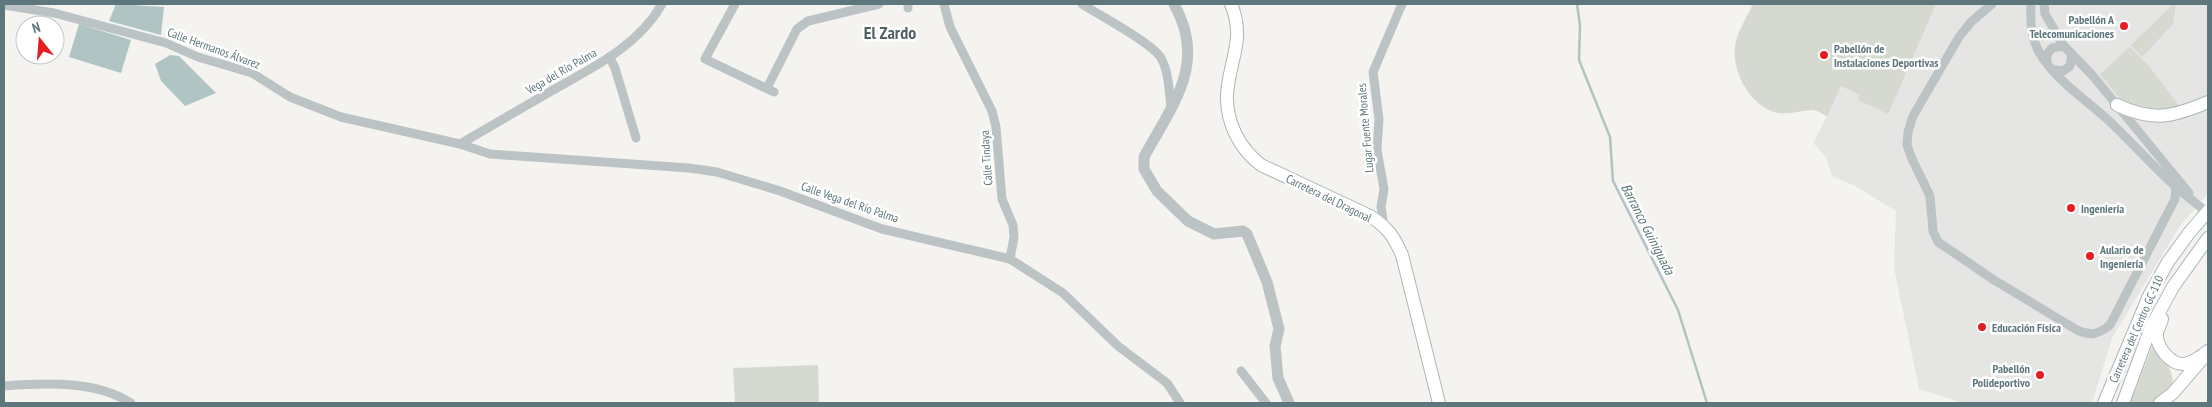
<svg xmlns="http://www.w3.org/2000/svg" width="2212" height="407" font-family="'PT Sans Narrow',sans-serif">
  <rect width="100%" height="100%" fill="#f4f3f0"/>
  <!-- built -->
  <polygon fill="#e5e5e4" points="1753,4 2208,4 2208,193 2180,226 2112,338 2092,403 1964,403 1919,389 1894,268 1896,211 1855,186 1832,176 1826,157 1813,143 1827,116 1814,110 1778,113 1766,108 1754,99 1740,75 1736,63 1737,39"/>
  <!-- green -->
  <g fill="#d5d9cf">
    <path d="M1753,4H1936L1888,114L1858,100L1860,95L1841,86L1827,116C1823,114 1817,110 1813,110C1802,110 1790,115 1778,113C1752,108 1731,72 1735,46C1737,32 1747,17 1753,4Z"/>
    <polygon points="2174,4 2176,4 2173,24 2142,57 2131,45"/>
    <polygon points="2130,47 2149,66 2180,107 2160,113 2124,104 2100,74"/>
    <path d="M2154,342C2160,353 2178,375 2171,387C2167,393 2159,398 2154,403H2130Z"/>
    <polygon points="818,365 819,403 735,403 733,368"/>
  </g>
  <!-- water -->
  <g fill="#b1c4c4">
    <polygon points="116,4 164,7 161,35 109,21"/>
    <polygon points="79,24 131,40 121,73 69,57"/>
    <polygon points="170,55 179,56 216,93 185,106 161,81 155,64"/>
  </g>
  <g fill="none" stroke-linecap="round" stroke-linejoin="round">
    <!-- stream -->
    <polyline stroke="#b1c4c4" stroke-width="2.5" points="1577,4 1580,25 1579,60 1610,137 1613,181 1678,310 1707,403"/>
    <!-- secondary casing -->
    <g stroke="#acb6b8" stroke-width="14">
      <g id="secondary">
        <path d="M1231,4C1246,40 1229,60 1227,95C1226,123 1240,149 1261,165L1370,216C1388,228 1393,235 1402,255L1439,403"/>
        <path d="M2117,105C2153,122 2173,117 2208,102"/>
        <path d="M2162,319C2161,324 2157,330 2157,334C2156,347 2171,365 2184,364C2194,362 2200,357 2208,351"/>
        <polyline points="2104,403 2149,296 2168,262 2189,233"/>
        <polyline points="2123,403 2151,327 2173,287 2208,238"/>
        <polyline points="2160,403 2173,393 2203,358"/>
      </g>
    </g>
    <!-- minor -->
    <g stroke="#bcc3c5" stroke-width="9">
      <polyline points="735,4 705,59 774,92"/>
      <polyline points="908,4 908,8"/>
      <polyline points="944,4 950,27 992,111 996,127 1002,199 1013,225 1014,237 1010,259"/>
      <path d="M1082,4C1099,15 1152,43 1161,58C1169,72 1169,92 1171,107"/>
      <path d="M1992,4L1971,22L1959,37L1913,116L1908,132L1907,145L1912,159L1930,196L1933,231L1938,242L1994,280L2077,330C2091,336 2097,335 2110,325L2175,199L2176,187"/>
      <path d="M2031,4C2030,20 2031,38 2039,52C2055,80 2084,98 2107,119C2131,141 2152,166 2176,187C2186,196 2198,204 2208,214"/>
      <polyline points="2044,4 2045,14 2064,46 2093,76 2189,193"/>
      <polyline points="4,5 54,13 166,43 198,57 252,73 290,97 341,117 460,144 490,154 689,168 717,172 780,191 882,229 1010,259 1063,293 1118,346 1167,383 1180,403"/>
      <polyline points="610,58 615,68 636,138"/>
      <polyline points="2047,62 2047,54 2052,48 2064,46"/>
      <polyline points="2055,70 2063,71 2070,66 2072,54"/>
      <polyline points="767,88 797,29 808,21 879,4"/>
      <path d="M460,144C491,126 522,108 553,90C594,67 638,46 662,4"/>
      <polyline points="1384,226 1381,207 1384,189 1377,150 1379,119 1373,72 1402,4"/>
      <polyline points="1241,371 1266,403"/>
      <path d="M4,386C45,383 95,380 131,403"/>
    </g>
    <!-- tertiary -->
    <path stroke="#bcc3c5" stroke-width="11" d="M1174,4C1208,64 1172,105 1144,157V169L1157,191L1188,221L1214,234L1243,231L1247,234L1267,282L1279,329L1275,346L1278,378L1289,403"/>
    <!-- secondary -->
    <use href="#secondary" stroke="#fff" stroke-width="12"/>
    <!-- secondary-bridge casing -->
    <g stroke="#acb6b8" stroke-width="14" stroke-linecap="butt">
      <polyline id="secondary-bridge" points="2189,233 2208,211"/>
    </g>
    <!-- secondary-bridge -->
    <use href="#secondary-bridge" stroke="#fff" stroke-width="12"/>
  </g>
  <!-- markers -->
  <g fill="#e61e22" stroke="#fff" stroke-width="2">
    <circle cx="2124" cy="26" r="5"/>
    <circle cx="1824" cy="55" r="5"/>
    <circle cx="2071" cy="208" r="5"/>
    <circle cx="2090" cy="256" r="5"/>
    <circle cx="1982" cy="327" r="5"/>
    <circle cx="2040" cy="375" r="5"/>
  </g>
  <g text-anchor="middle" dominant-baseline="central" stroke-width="5" stroke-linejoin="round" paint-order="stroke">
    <!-- poi labels -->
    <g font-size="12" font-weight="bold" fill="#5e777c" stroke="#fff" text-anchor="start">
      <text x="2114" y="19" text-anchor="end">Pabellón A<tspan x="2114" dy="14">Telecomunicaciones</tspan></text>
      <text x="1834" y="48">Pabellón de<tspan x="1834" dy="14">Instalaciones Deportivas</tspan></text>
      <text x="2081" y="208">Ingeniería</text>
      <text x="2100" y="249">Aulario de<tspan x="2100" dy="14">Ingeniería</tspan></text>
      <text x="1992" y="327">Educación Física</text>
      <text x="2030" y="368" text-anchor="end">Pabellón<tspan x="2030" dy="14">Polideportivo</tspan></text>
    </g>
    <!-- street labels -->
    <g font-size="12" fill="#5e777c" stroke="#fff">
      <text transform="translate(214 48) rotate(20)">Calle Hermanos Álvarez</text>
      <text transform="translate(561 71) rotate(-30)">Vega del Río Palma</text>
      <text transform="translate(1365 128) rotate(-95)">Lugar Fuente Morales</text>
      <text transform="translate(986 158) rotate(-94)">Calle Tindaya</text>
      <text transform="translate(1329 198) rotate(26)">Carretera del Dragonal</text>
      <text transform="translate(850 202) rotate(19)">Calle Vega del Río Palma</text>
      <text transform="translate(2136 329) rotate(-66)">Carretera del Centro GC-110</text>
    </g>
    <!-- water labels -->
    <g font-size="14" font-style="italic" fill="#597878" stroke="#fff">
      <text transform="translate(1648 229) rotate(63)">Barranco Guiniguada</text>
    </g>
    <!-- district labels -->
    <g font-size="18" font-weight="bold" fill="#516267" stroke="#fff">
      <text x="890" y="32">El Zardo</text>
    </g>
  </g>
  <!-- border -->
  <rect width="2212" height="407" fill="none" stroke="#5e777c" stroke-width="10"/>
  <!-- north arrow -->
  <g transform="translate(40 40) rotate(343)"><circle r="24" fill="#ffffff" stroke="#bfc9cb"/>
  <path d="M0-4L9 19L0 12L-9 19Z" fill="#e61e22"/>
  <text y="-8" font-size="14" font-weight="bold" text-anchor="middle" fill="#5e777c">N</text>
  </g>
</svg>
